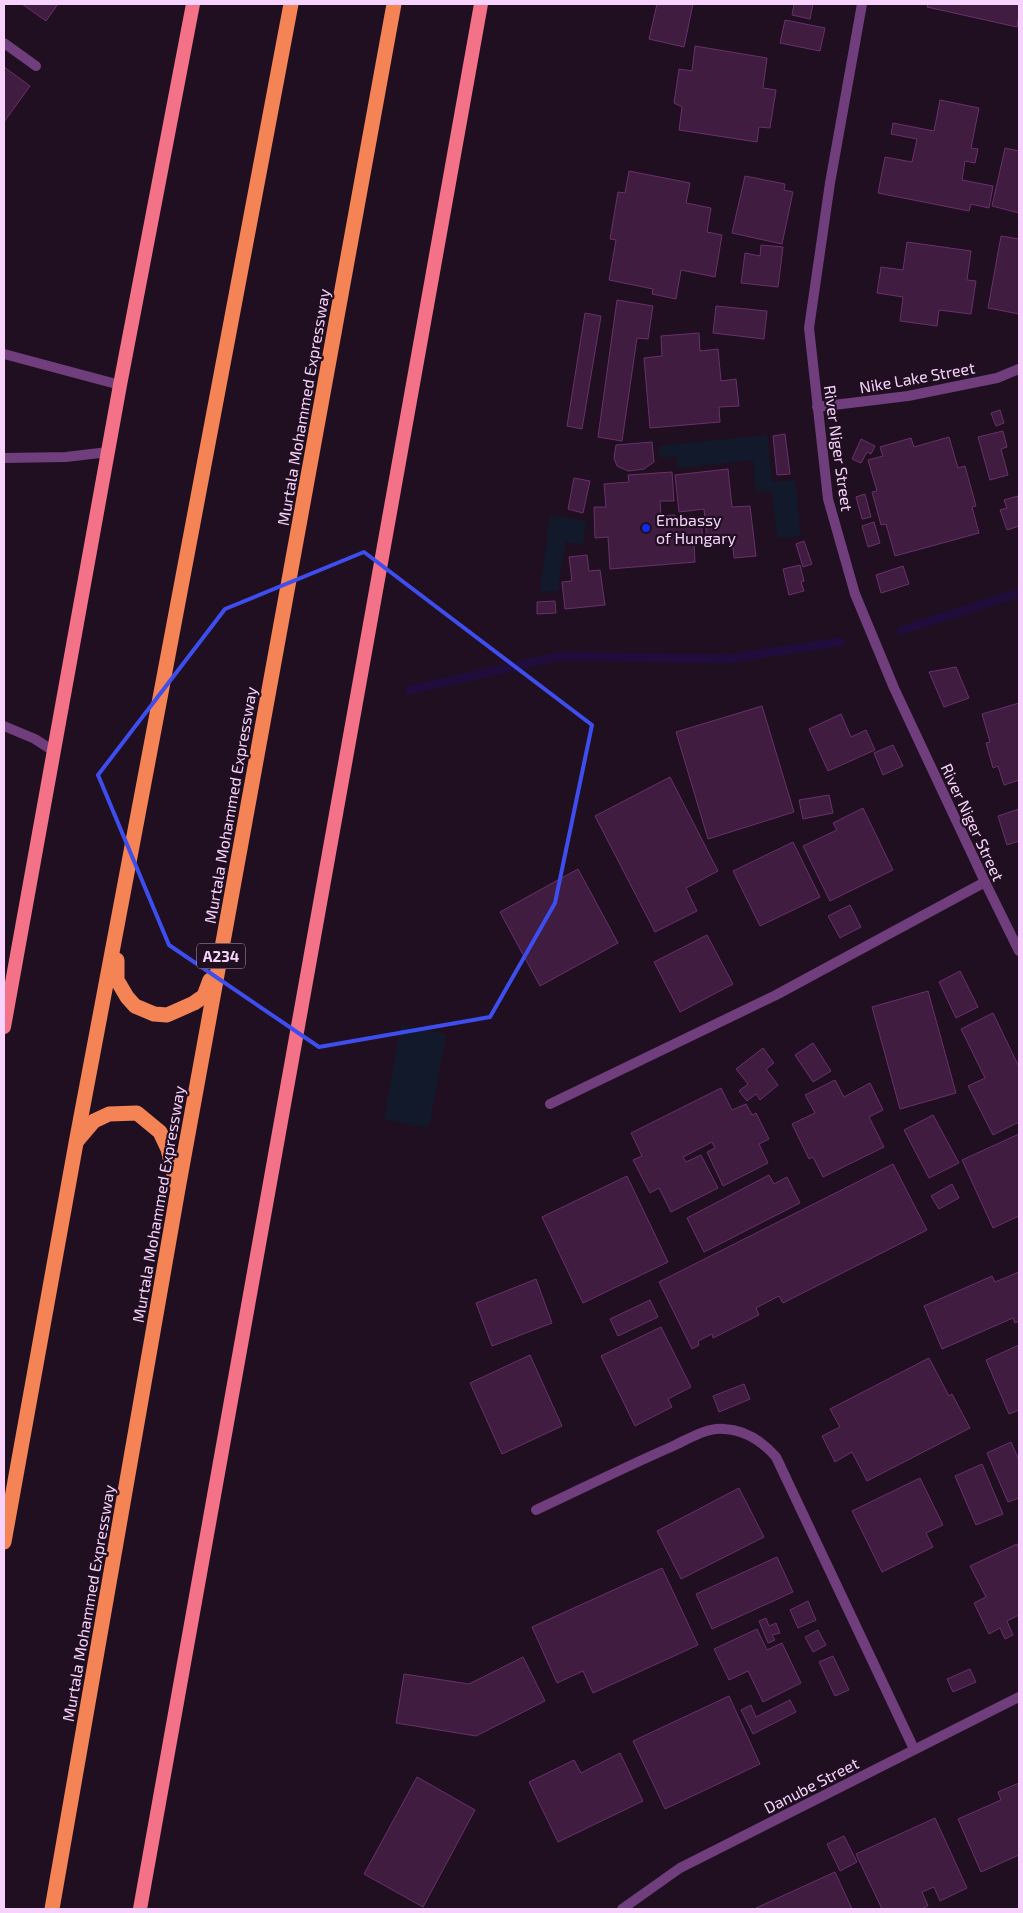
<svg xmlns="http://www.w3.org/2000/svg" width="1023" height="1913" font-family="'Exo 2',sans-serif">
  <rect width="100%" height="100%" fill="#200f21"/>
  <!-- green -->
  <g fill="#12192a">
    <polygon points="767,435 772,482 795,480 801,536 777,538 772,491 756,492 753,460 677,468 676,456 660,458 659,446"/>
    <polygon points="550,515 586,521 583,544 565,542 558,591 540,592"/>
    <polygon points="401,1025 446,1034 429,1128 384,1119"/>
  </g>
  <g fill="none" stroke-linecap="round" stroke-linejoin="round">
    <!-- stream -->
    <g stroke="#200d3c" stroke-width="9">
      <polyline points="902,630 1019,593"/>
      <polyline points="410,690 560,656 726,659 840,642"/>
    </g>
  </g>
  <!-- building -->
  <g fill="#3f1c40" stroke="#69306b">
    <polygon points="22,4 58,4 46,21"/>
    <polygon points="657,4 693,4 684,47 649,39"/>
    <polygon points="794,4 813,4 810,19 792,15"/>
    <polygon points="928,4 1019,4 1019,16 1017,27 927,7"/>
    <polygon points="785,20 825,28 820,51 780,43"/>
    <polygon points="695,46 767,58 763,88 776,90 770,128 759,127 757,142 679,130 682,107 674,103 679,69 692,71"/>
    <polygon points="4,67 30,86 4,122"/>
    <polygon points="940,100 979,108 971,148 978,149 975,163 965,161 962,180 993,186 989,208 971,204 969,211 878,193 885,157 912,162 917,139 891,134 893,123 934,131"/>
    <polygon points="1005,148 1019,151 1019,213 992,206"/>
    <polygon points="629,171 690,183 686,203 711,208 707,232 722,235 715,277 681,270 676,299 652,294 653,289 609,280 616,240 610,239 618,192 625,193"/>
    <polygon points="745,176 785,184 784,190 793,192 782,244 732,233"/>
    <polygon points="1001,236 1019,239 1019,314 988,308"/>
    <polygon points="907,242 971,251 967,280 976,281 971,314 939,310 937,326 900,321 903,297 877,293 881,267 903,270"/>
    <polygon points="761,245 783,247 778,287 741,283 745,253 760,256"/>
    <polygon points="617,300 653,306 648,339 637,338 622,441 598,437"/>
    <polygon points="716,306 767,311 764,339 713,333"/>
    <polygon points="585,313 601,316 582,429 567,426"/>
    <polygon points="699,333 700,351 718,349 721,381 736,379 739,406 719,407 720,422 650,428 644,358 662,356 661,336"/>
    <polygon points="1000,410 1004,423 996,426 991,413"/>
    <polygon points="1003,431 1007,447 1001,449 1008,475 990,480 978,437"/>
    <polygon points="785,434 790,474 777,475 773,436"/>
    <polygon points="949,437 958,468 965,466 976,506 972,507 979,533 895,556 886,524 881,525 872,492 877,491 868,460 883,456 880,447 911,438 914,447"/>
    <polygon points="861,439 875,446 871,454 867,452 861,463 852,459"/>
    <polygon points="652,442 654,462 644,469 628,471 617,466 614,458 616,445"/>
    <polygon points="728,469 732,507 750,506 756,556 734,558 732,538 707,541 704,509 679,512 675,475"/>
    <polygon points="672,472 674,501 660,501 661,516 675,515 675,523 701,521 703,541 694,542 695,562 610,569 608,537 595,538 594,507 606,507 604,484 629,482 628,475"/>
    <polygon points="574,478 590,481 583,513 568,509"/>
    <polygon points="865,494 871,517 862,519 856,497"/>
    <polygon points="1018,496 1019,526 1007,530 1000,510 1007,508 1004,500"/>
    <polygon points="874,522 880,543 868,547 862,526"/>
    <polygon points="804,541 812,564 803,567 796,544"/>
    <polygon points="587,555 589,571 600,570 605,605 565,609 562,582 572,581 569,557"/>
    <polygon points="800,565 804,581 801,582 804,591 789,595 783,569"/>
    <polygon points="903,566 909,584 881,593 876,575"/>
    <polygon points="555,601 556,613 537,614 537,602"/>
    <polygon points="956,667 969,698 944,707 929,672"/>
    <polygon points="1019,703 1019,780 1004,785 998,766 993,768 986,743 990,742 982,714"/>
    <polygon points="762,706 794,812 708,839 676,732"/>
    <polygon points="841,714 851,737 866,730 875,750 828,771 809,729"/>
    <polygon points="893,745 903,766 883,775 874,753"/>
    <polygon points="670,777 718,871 686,888 697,911 655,932 595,816"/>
    <polygon points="829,795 833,813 803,819 799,800"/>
    <polygon points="863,808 893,870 830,901 803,846 837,830 833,823"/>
    <polygon points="1019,809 1019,841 1007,845 998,816"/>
    <polygon points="793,842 820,897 760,926 733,871"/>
    <polygon points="578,869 618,943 540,986 500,912"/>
    <polygon points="850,905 861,927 840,938 828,916"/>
    <polygon points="707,935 733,984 680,1012 654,962"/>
    <polygon points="960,971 978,1007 956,1018 939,982"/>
    <polygon points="928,991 956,1093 900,1109 872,1007"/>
    <polygon points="993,1013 1019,1067 1019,1122 993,1135 968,1086 985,1078 961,1029"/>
    <polygon points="813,1043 831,1071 813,1082 795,1055"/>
    <polygon points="763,1048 774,1063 766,1069 778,1085 760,1100 756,1094 747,1101 739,1091 748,1084 736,1069"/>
    <polygon points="835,1080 844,1097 870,1083 883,1110 869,1117 884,1147 823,1177 813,1157 809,1159 792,1124 815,1113 805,1095"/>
    <polygon points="721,1088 732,1110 746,1104 752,1115 756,1113 769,1139 759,1144 768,1163 723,1186 707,1152 715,1148 712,1142 683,1157 686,1162 701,1155 718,1188 671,1212 659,1188 650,1193 633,1160 642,1156 631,1133"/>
    <polygon points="933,1115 959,1163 929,1178 904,1130"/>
    <polygon points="1019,1134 1019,1216 993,1228 962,1160"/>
    <polygon points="893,1164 927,1230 783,1303 779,1296 756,1308 759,1315 713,1338 712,1334 698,1341 699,1345 692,1349 659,1282"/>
    <polygon points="769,1175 774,1184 787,1177 800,1203 704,1252 687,1218"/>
    <polygon points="627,1176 668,1262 583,1303 542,1217"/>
    <polygon points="952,1184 959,1198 939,1209 931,1196"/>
    <polygon points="1019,1272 1019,1321 1015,1323 1013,1318 942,1349 924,1306 992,1276 995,1282"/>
    <polygon points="536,1279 552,1323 492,1346 476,1303"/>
    <polygon points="650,1300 658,1317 618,1336 610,1319"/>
    <polygon points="661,1327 691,1387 668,1399 672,1407 635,1426 601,1356"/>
    <polygon points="1019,1345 1019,1410 1009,1414 986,1360"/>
    <polygon points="530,1355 562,1426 502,1454 470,1383"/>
    <polygon points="929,1358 949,1396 952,1394 970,1428 867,1481 852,1452 835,1462 822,1436 840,1427 830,1409"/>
    <polygon points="744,1384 750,1399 719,1412 713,1396"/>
    <polygon points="1011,1442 1019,1460 1019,1498 1008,1502 987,1453"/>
    <polygon points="982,1464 1003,1514 976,1525 955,1476"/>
    <polygon points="920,1478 943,1525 926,1533 933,1547 882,1572 852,1511"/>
    <polygon points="739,1488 764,1537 681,1579 657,1531"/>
    <polygon points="1017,1544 1019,1550 1019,1615 1007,1621 1013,1635 1005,1639 1000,1628 989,1634 974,1603 986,1597 970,1566"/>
    <polygon points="777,1557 793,1592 712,1629 696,1594"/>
    <polygon points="662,1568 698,1645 593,1693 583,1671 557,1683 532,1627"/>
    <polygon points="808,1601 816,1620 798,1628 790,1610"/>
    <polygon points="766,1618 769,1626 776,1623 780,1633 772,1635 775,1640 768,1643 759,1621"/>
    <polygon points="757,1629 767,1650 782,1643 801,1683 763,1702 748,1671 729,1680 714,1649"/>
    <polygon points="818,1630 826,1645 813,1652 805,1637"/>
    <polygon points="833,1656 849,1690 835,1696 819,1662"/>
    <polygon points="523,1657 545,1701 476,1736 396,1723 404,1674 469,1684"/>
    <polygon points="970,1669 976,1682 953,1692 947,1679"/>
    <polygon points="729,1696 760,1764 665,1809 633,1741"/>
    <polygon points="790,1700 796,1712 753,1734 741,1710 751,1705 756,1717"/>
    <polygon points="620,1753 643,1801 558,1842 529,1782 574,1760 581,1773"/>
    <polygon points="417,1777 475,1810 423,1907 364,1874"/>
    <polygon points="1019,1783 1019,1855 981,1872 958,1819 1001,1800 998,1792"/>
    <polygon points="935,1818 967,1888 940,1901 934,1887 922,1892 928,1906 921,1909 882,1909 856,1854"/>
    <polygon points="844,1836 857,1862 840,1871 827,1844"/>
    <polygon points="835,1872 852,1909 757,1909 756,1908"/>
  </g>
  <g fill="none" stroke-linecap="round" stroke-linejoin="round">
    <!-- service -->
    <g stroke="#703d7d" stroke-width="10">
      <polyline points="4,43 36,66"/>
      <polyline points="4,354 120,385"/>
      <polyline points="4,458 66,457 108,452"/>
      <polyline points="4,726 35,739 55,752"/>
    </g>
    <!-- minor -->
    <g stroke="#703d7d" stroke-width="10">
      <polyline points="862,4 830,183 809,328 828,499 855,594 894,688 985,882 1019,951"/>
      <polyline points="817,407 908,396 997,378 1019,369"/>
      <polyline points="550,1104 776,995 985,882"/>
      <path d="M536,1510C581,1489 625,1467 671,1447C687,1440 706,1427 724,1429C746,1430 762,1441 776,1457L914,1749"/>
      <polyline points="622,1909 680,1868 1019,1697"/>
    </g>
    <!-- trunk -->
    <g stroke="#f47288" stroke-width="14">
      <polyline points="4,1027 120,385 193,4"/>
      <polyline points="140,1909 481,4"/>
    </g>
    <!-- motorway -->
    <g stroke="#f48355" stroke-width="15">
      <polyline points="117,960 117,980 127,997 135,1006 154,1014 167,1015 194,1003 204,996 210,980"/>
      <polyline points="77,1141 94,1121 109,1114 137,1113 160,1132 168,1149 176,1183"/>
      <polyline points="4,1542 76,1143 291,4"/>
      <polyline points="52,1909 178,1189 394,4"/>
    </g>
  </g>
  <!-- marked area -->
  <path fill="none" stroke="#3e4dee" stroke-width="4" stroke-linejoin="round" d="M364,552L592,725L555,903L490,1017L319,1047L169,945L98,775L225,609Z"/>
  <!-- markers -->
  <circle fill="#102cea" stroke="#200f21" stroke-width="2" cx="646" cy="528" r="5"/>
  <g text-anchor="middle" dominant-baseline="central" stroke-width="4.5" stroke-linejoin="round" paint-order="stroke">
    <!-- shield labels -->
    <rect fill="#200f21" stroke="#b698ba" stroke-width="1" x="197" y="943.5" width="48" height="25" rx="4"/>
    <g font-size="15" font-weight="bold" fill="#f7d2fc">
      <text x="221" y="956">A234</text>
    </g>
    <!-- street labels -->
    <g font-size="16" fill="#f7d2fc" stroke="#200f21">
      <text transform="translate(917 377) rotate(-10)">Nike Lake Street</text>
      <text transform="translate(303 407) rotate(-80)">Murtala Mohammed Expressway</text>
      <text transform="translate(839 448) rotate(82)">River Niger Street</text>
      <text transform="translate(230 805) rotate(-80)">Murtala Mohammed Expressway</text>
      <text transform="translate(973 822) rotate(65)">River Niger Street</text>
      <text transform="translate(158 1204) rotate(-80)">Murtala Mohammed Expressway</text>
      <text transform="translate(88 1603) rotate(-80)">Murtala Mohammed Expressway</text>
      <text transform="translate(811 1785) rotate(-27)">Danube Street</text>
    </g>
    <!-- poi labels -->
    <g font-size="16" fill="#f7d2fc" stroke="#200f21" text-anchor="start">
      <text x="656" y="519">Embassy<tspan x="656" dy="18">of Hungary</tspan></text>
    </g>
  </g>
  <!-- border -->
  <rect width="1023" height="1913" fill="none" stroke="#f7d2fc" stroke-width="10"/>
</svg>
